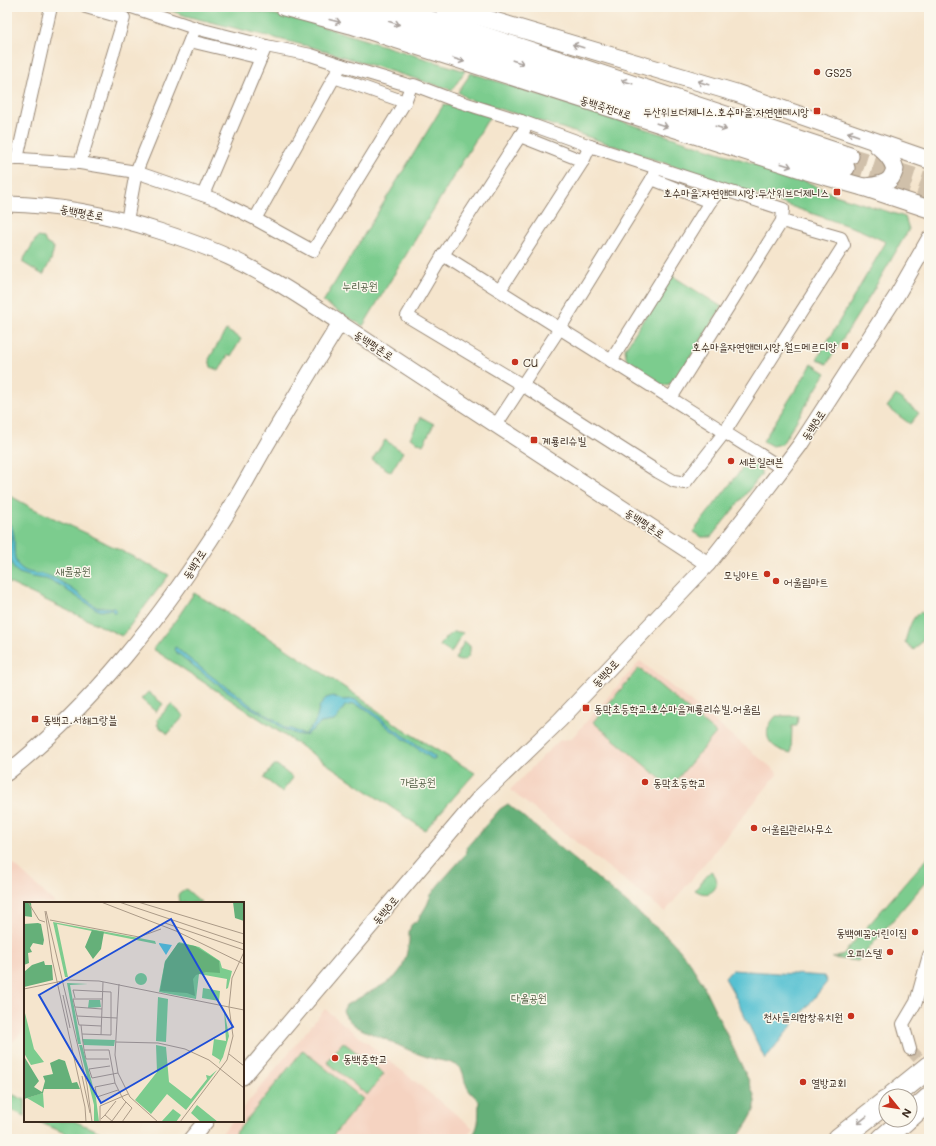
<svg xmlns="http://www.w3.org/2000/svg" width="936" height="1146" font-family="Mali,'Poor Story',sans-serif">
  <rect width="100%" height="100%" fill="#fbf7ec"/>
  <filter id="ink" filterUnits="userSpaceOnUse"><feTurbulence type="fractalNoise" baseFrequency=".025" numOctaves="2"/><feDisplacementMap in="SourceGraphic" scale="8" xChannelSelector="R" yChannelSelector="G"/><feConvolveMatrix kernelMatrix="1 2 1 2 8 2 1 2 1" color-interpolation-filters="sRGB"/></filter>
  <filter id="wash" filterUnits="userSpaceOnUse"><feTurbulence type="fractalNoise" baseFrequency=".012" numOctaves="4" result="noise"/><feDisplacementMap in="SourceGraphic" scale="16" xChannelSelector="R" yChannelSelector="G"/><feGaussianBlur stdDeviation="0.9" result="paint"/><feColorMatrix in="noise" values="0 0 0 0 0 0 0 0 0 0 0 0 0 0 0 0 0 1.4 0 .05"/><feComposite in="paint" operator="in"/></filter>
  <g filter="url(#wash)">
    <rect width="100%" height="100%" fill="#f5e5cd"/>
    <!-- built -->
    <g fill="#f5d3c1">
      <polygon points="640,661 778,773 665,912 510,790 548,751 560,740 571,739"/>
      <polygon points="7,858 55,903 25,903 25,1028 7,1049"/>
      <polygon points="325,1009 473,1128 464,1139 217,1139 232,1121 243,1121 243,1108"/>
    </g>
    <!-- green -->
    <g fill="#7ccc8e" stroke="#5c7b56">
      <polygon points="160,7 233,7 298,19 465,71 452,90 315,48 186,16"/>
      <polygon points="471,73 799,178 835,195 905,217 909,229 874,289 827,364 817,359 886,242 860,230 562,128 467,99 458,92"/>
      <polygon points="444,104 490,116 363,326 323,302"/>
      <polygon points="37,237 44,238 46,243 54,248 51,260 43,275 22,262"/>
      <polygon points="671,275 722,307 675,382 663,386 627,362 625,349"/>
      <polygon points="226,330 241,339 231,356 228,355 219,371 211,367 209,359"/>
      <polygon points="812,364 826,373 782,444 772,446 763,441"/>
      <polygon points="896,395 919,413 910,424 887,407"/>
      <polygon points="421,417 434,424 423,445 410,438"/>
      <polygon points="385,440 403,452 391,472 372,460"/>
      <path d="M748,461C755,464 762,466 761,475L711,537H701L693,532Z"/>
      <polygon points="7,494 32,508 88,534 169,575 122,636 7,582"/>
      <polygon points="194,593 271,639 359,697 404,730 475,773 425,830 278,731 153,649 178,617"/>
      <path d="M921,612L929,618V632L914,650L905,642C908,632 911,616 921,612Z"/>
      <polygon points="453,632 459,632 463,633 451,653 440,646 445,638"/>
      <path d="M464,642L470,646C471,656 465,665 455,659Z"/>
      <polygon points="639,668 716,733 673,784 668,785 593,722"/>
      <polygon points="148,692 163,704 156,712 141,699"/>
      <polygon points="171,704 184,716 168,734 157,725 159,722 157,720"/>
      <path d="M776,716H798L797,726H792L791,753C769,749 759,734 776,716Z"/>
      <polygon points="274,765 277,765 293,778 282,792 264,778"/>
      <polygon points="929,856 929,878 858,961 832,958 841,956 845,952"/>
      <path d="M711,871C724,881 713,902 695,890Z"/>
      <polygon points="186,889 202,903 179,903 178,895"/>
      <polygon points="343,1042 384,1074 367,1095 327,1062"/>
      <polygon points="303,1050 363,1099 330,1139 231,1139"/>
      <polygon points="7,1092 25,1100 25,1116 7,1108"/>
      <polygon points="37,1121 74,1121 116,1139 78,1139"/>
    </g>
    <!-- forest -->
    <path fill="#65b079" stroke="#506d4c" d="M508,804L670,939C682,952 692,965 701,981L749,1081C751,1088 756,1098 755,1106C754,1115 742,1131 737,1139H470C481,1126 478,1116 479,1101C474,1096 468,1091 466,1084C463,1079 465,1072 459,1067C452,1061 439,1061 430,1058C414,1053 400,1046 385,1039C369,1032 350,1028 343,1011L346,1005L383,985L395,977L402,968L406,956L409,942V932L411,925L418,920L427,905L431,895L439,884L464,856L467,851L466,848L500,809Z"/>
    <!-- water -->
    <g fill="#57c1d2" stroke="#497678">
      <path d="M7,521C21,533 8,557 20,567C27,574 37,573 46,575C61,579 83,597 96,607C103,608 110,606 116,609V612H113L111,609L101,611L96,609L68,591L62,586L46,579L32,577L19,573L14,569L12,565L10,554L11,538L9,530L7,528Z"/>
      <polygon points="175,647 177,648 187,657 219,682 236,693 250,705 274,719 285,728 292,729 302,734 305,734 314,724 317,717 319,707 326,698 333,696 342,700 354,699 370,709 391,727 431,754 435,757 435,760 432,759 391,730 366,709 354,704 345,706 337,718 334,721 321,723 306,735 299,735 283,729 271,719 246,705 238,698 214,682 176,652 174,650"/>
      <polygon points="732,970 824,976 827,982 765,1059 733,992 725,978"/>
    </g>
  </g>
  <g filter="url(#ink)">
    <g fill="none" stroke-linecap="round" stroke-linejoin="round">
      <!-- minor-tunnel -->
      <polyline stroke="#d0c0aa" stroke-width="12" stroke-dasharray="12 6" stroke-linecap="butt" points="910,1049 929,1070"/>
      <!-- secondary-tunnel -->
      <g stroke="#d0c0aa" stroke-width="17" stroke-dasharray="17 8" stroke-linecap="butt">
        <polyline points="850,156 929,181"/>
        <polyline points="846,168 929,194"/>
      </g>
      <!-- minor casing -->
      <g stroke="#988876" stroke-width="14">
        <g id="minor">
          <polyline points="132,7 195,28"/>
          <polyline points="190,41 261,58"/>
          <polyline points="266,46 311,55 341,65"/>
          <polyline points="334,77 405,102"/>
          <polyline points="411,86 414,85 451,99 521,121 526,127 520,136"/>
          <polyline points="521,121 590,146"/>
          <polyline points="7,158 80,163 136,172 217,200 255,219 313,251 405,102 411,86 341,65 255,219"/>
          <polyline points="17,159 51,7"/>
          <polyline points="583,161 590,146 783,209 782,221 671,398"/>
          <polyline points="80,163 124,18 86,7"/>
          <polyline points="652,179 710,202"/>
          <polyline points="127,221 136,172 195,28 266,46 203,195"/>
          <polyline points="443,255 783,469"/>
          <polyline points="500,290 583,161 520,136 443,255 407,316 522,385 658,472 674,481 685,483 724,433 844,245 841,238 782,221"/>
          <polyline points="611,361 710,202 721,189"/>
          <polyline points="496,425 560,328 652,179 656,168"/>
          <polyline points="910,1049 903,1024 916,1002 929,955"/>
        </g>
      </g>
      <!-- tertiary casing -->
      <g stroke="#988876" stroke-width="17">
        <g id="tertiary">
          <path d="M7,204C59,205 110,215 159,231C194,242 229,255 260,273C288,288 314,306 340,323L708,564"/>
          <path d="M7,773C95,703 162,616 222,522C239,495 254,466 270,439C293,400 316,361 340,323"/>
          <polyline points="243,1077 480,797 560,720 708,564 759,499 800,445 897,295 929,239"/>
          <polyline points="191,1139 206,1121"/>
        </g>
      </g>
      <!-- secondary casing -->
      <g stroke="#988876" stroke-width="19">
        <g id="secondary">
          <polyline points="284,7 351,25 807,171 863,187 929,209"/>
          <polyline points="343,7 485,51 846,168"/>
          <polyline points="385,7 468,30 850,156"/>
          <polyline points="443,7 471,14 736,93 929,160"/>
          <path d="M863,187C872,186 885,186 891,178C893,175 894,172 895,169C892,158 885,152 877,145"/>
        </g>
      </g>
      <!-- motorway casing -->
      <g stroke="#988876" stroke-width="24">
        <g id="motorway">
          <polyline points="893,1096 929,1067"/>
          <polyline points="910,1116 929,1099"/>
          <polyline points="839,1139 886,1102"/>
          <polyline points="883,1139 905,1120"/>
        </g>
      </g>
      <!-- minor -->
      <use href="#minor" stroke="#fff" stroke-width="12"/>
      <!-- tertiary -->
      <use href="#tertiary" stroke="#fff" stroke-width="15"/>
      <!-- secondary -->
      <use href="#secondary" stroke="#fff" stroke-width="17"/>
      <!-- motorway -->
      <use href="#motorway" stroke="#fff" stroke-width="22"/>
    </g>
    <!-- one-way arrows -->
    <defs><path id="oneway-shaft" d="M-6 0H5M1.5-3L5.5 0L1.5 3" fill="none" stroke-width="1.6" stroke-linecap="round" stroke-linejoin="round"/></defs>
    <g stroke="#a79f9a">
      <use href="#oneway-shaft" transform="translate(335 21) rotate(15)"/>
      <use href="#oneway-shaft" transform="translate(394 23) rotate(17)"/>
      <use href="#oneway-shaft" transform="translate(578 46) rotate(-163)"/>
      <use href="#oneway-shaft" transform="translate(459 60) rotate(18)"/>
      <use href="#oneway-shaft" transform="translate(518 62) rotate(18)"/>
      <use href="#oneway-shaft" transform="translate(627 82) rotate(-162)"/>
      <use href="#oneway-shaft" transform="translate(703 83) rotate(-163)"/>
      <use href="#oneway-shaft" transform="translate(662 125) rotate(18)"/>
      <use href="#oneway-shaft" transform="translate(721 128) rotate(18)"/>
      <use href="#oneway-shaft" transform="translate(853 134) rotate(-161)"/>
      <use href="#oneway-shaft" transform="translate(786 165) rotate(18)"/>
      <use href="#oneway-shaft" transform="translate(862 1120) rotate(142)"/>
    </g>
  </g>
  <!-- markers -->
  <g fill="#c8321e" stroke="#fbf7ec" stroke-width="1.5">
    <circle cx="817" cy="72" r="4"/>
    <rect x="813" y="107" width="8" height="8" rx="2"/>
    <rect x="833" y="188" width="8" height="8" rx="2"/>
    <rect x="841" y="342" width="8" height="8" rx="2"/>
    <circle cx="515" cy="362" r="4"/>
    <rect x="530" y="436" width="8" height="8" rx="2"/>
    <circle cx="731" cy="461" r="4"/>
    <circle cx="767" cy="574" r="4"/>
    <circle cx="776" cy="581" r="4"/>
    <rect x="582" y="704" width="8" height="8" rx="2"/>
    <rect x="31" y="715" width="8" height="8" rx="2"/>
    <circle cx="645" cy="782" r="4"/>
    <circle cx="754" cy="828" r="4"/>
    <circle cx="915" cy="932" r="4"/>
    <circle cx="890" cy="952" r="4"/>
    <circle cx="851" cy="1016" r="4"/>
    <circle cx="335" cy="1058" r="4"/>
    <circle cx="803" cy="1082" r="4"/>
  </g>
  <g text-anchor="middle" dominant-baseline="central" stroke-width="3" stroke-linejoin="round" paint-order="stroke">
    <!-- poi labels -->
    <g font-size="11" fill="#3b2a1e" stroke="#fbf7ec" text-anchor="start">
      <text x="825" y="72">GS25</text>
      <text x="809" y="111" text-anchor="end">두산위브더제니스.호수마을.자연앤데시앙</text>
      <text x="829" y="192" text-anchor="end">호수마을.자연앤데시앙.두산위브더제니스</text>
      <text x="837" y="346" text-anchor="end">호수마을자연앤데시앙.월드메르디앙</text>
      <text x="523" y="362">CU</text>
      <text x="542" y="440">계룡리슈빌</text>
      <text x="739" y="461">세븐일레븐</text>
      <text x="759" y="574" text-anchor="end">모닝아트</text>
      <text x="784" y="581">어울림마트</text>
      <text x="594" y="708">동막초등학교.호수마을계룡리슈빌.어울림</text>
      <text x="43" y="719">동백고.서해그랑블</text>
      <text x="653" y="782">동막초등학교</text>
      <text x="762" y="828">어울림관리사무소</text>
      <text x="907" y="932" text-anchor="end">동백예꿈어린이집</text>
      <text x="882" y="952" text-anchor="end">오피스텔</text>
      <text x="843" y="1016" text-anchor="end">천사들의합창유치원</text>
      <text x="343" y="1058">동백중학교</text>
      <text x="811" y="1082">열방교회</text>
    </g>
    <!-- street labels -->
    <g font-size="11" fill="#3b2a1e" stroke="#fbf7ec">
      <text transform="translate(606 107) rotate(18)">동백죽전대로</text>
      <text transform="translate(82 212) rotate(10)">동백평촌로</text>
      <text transform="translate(374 345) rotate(33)">동백평촌로</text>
      <text transform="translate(813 425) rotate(-57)">동백8로</text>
      <text transform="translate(645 523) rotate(33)">동백평촌로</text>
      <text transform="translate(194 564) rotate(-57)">동백7로</text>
      <text transform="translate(605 673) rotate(-47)">동백8로</text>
      <text transform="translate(385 910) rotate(-50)">동백8로</text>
    </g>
    <!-- park labels -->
    <g font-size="11" fill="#4e5b40" stroke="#fbf7ec">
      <text x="360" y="285">누리공원</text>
      <text x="73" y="570">새물공원</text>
      <text x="418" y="781">가람공원</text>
      <text x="529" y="997">다올공원</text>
    </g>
  </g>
  <!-- overview -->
  <g transform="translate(24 902)">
    <rect width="220" height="220" fill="#f5e5cd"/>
    <path d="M29,20L131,39L132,42L33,22L44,75H41ZM155,40L175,45L196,59L198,66L208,69L204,86L202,87L203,77L175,72L172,97L135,90L141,59ZM111 77a6 6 0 1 1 12 0a6 6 0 1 1-12 0ZM43,81L64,82L46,83L57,142H54ZM179,86L196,89L195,99L178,96ZM134,95L144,97L142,140L132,139ZM65,98H76L77,105L64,106ZM0,107L10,147L20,160L7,163L0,151ZM200,107L205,134L199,155L195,162L196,158L188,153L190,137L202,139ZM58,137L91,138L90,144L60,143ZM55,143H58L72,196L75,220H70V203ZM132,143L142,145L145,180L167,197L183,177L182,173L186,174L193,168L162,208L143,192L127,212L111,198L133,170ZM19,191L20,206L3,196L15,192ZM173,203L194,220H177L167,211ZM149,207L157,213L152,220L138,219Z" fill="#7ccc8e"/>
    <path d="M0,0H7L8,15L0,14ZM209,0H220V19L211,16ZM14,21L17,22L20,38L19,43L9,41L6,46L8,50L4,51L5,61L0,63V22ZM68,28L80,30L77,47L69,57L61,45ZM154,41L171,44L195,59L196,71L182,70L172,73L169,77L171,94L163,91L136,89L141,60ZM20,59L21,63H28L29,78L0,85V70L8,63ZM1,156L15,179L10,185L18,190L21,179L19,174L29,172L26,161L35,157L41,159L48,181L53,180L56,187H20L19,191L0,197Z" fill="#65b079"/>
    <path d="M135,42V41L148,43L142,53Z" fill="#57c1d2"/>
    <path fill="none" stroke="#ab9a87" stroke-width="1" d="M4,0L15,18L21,20M77,0L152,29L220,62M95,0L220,42M114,0L220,32M21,9L28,57L61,205L62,220M22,9L63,183L68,220M26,18L115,35L137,27M141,21L220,48M95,82L91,153L94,171L106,195L134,220M0,87L43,78L75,79L220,108M39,93L46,126M51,96L49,88L87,90V133L58,132L57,123L77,124M51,105L78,107M53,114L93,116M57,123H55L49,97H78M58,132L60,148M77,133L79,80M92,140L134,141L161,147L185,158L220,186M205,152L220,164M85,157H62L60,148H85L91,181L99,197L108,206L98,220M86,164L65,167L68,176L94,171M58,174L66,211M91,181L71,185L73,195L94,188M81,213L92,199M77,217L81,213L89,220M88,219L102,200M76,220V204L104,192M156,220L203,158L209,134L205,105L208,76L220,50"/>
    <path fill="#1d4ed8" fill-opacity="0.15" stroke="#1d4ed8" stroke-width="2" d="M147,17L209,125L77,201L15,93Z"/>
    <rect width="220" height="220" fill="none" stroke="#3b2a1e" stroke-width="2"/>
  </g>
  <!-- margin -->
  <rect width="936" height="1146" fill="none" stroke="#fbf7ec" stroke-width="24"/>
  <!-- north arrow -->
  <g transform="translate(898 1108) rotate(120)"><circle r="19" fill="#fbf7ec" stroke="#aea59a"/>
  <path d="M0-3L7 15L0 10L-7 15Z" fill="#c8321e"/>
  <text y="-6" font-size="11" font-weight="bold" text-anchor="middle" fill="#3b2a1e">N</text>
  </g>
</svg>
